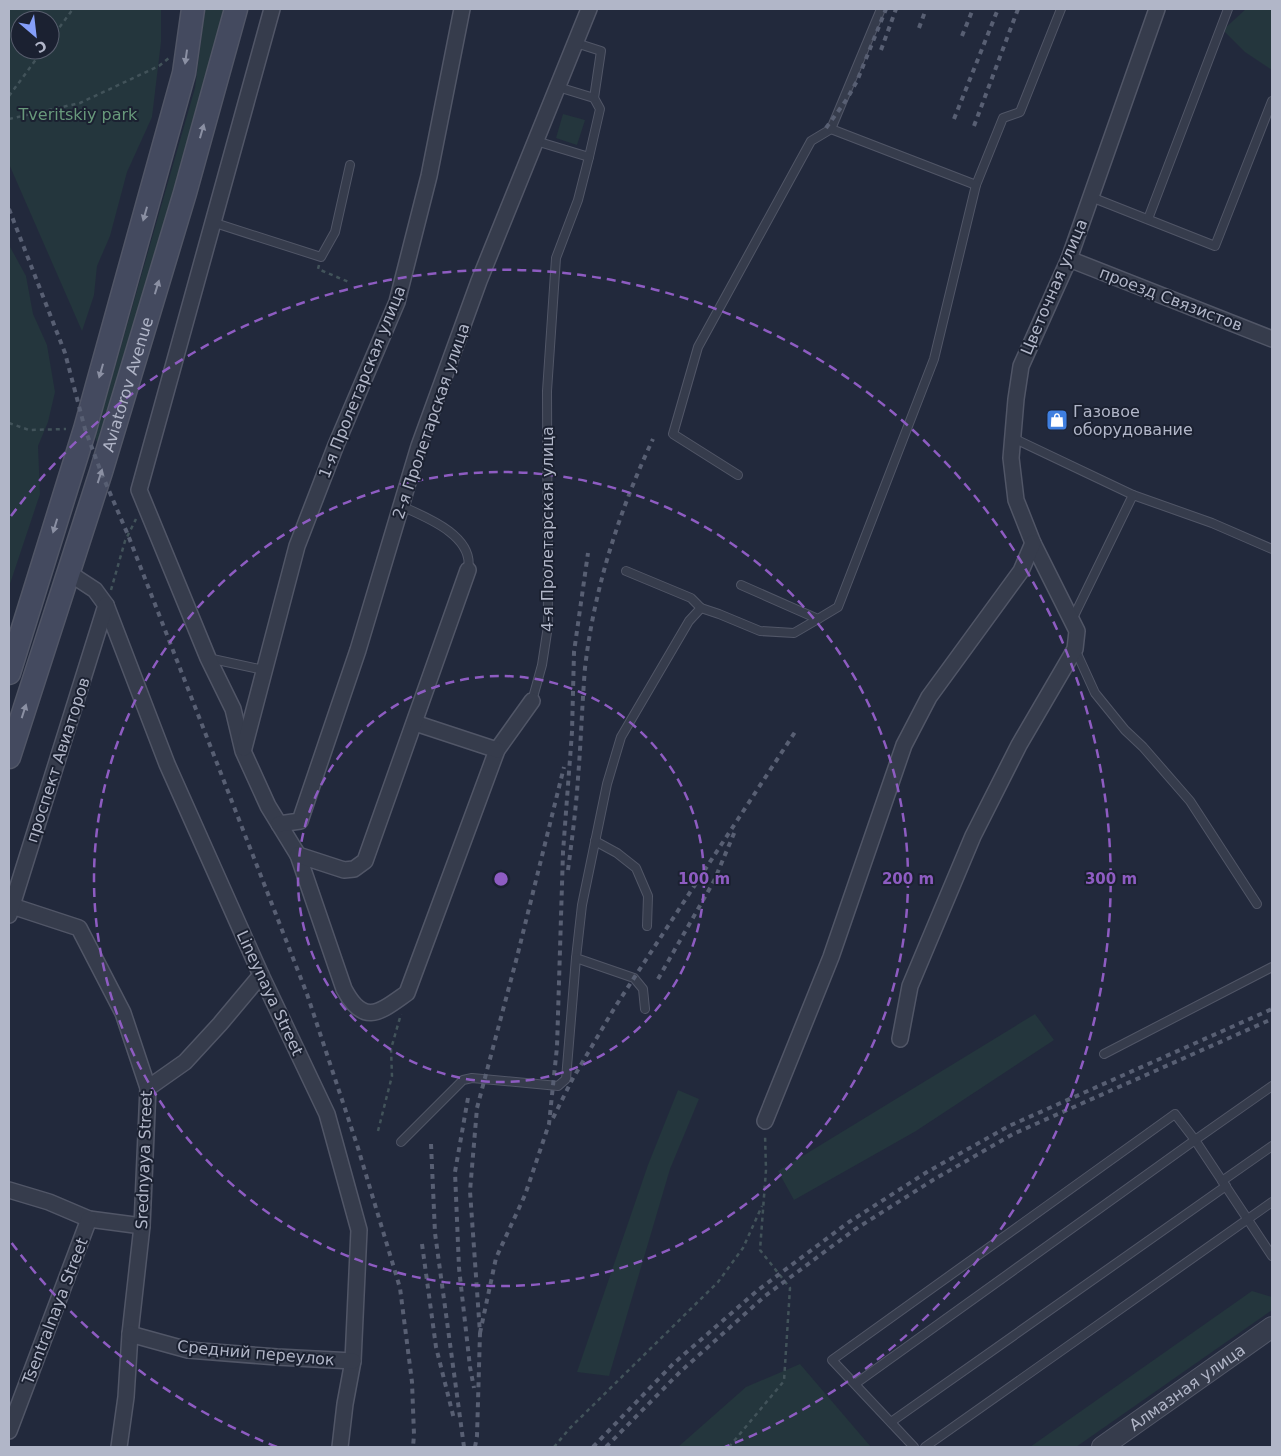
<svg xmlns="http://www.w3.org/2000/svg" width="1281" height="1456" font-family="'DejaVu Sans',sans-serif">
  <rect width="100%" height="100%" fill="#22293c"/>
  <!-- green -->
  <g fill="#24363d" fill-rule="evenodd">
    <path d="M9,9H161V42L152,117L127,172L110,236L97,266L94,295L82,331L9,164ZM20,20H50V50H20Z"/>
    <polygon points="205,9 225,9 100,451 95,437 195,88"/>
    <polygon points="1246,9 1272,9 1272,70 1245,52 1223,30"/>
    <polygon points="563,114 585,120 577,145 556,138"/>
    <polygon points="9,245 26,276 33,314 47,345 55,392 48,422 38,446 40,494 9,587"/>
    <polygon points="1035,1014 1054,1040 916,1131 794,1200 778,1171"/>
    <polygon points="678,1090 699,1099 670,1169 609,1376 577,1372 648,1165"/>
    <polygon points="1252,1291 1272,1297 1272,1310 1076,1447 1030,1447"/>
    <polygon points="800,1364 871,1447 678,1447 746,1387"/>
  </g>
  <g fill="none" stroke-linecap="round" stroke-linejoin="round">
    <!-- service casing -->
    <g stroke="#515667" stroke-width="10">
      <g id="service">
        <polyline points="576,43 601,51 594,98 600,109 589,157"/>
        <polyline points="558,87 594,98"/>
        <polyline points="976,185 1003,118 1020,112 1061,9"/>
        <polyline points="1091,197 1215,246 1272,101"/>
        <polyline points="1148,219 1228,9"/>
        <polyline points="212,222 321,257 335,232 350,165"/>
        <polyline points="1013,438 1133,495 1212,523 1272,549"/>
        <polyline points="738,475 673,434 698,347 811,141 831,129 881,9"/>
        <path d="M401,506C426,517 475,536 468,570"/>
        <polyline points="626,571 691,598 701,608"/>
        <polyline points="741,585 818,619 838,607 934,359 976,185 831,129"/>
        <polyline points="1072,620 1133,495"/>
        <polyline points="1075,649 1095,693 1125,730 1143,747 1190,801 1257,904"/>
        <polyline points="208,658 264,670"/>
        <polyline points="532,701 542,665 548,626 547,391 556,258 578,200 589,157 536,141"/>
        <polyline points="595,841 617,853 636,868 648,896 647,926"/>
        <polyline points="645,1009 643,989 634,978 576,958 582,905 607,784 621,737 689,621 701,608 719,614 760,631 794,633 818,619"/>
        <polyline points="1104,1054 1272,967"/>
        <polyline points="1272,1086 1195,1140 1272,1256"/>
        <polyline points="401,1142 463,1080 472,1078 558,1086 566,1079 576,958"/>
        <polyline points="1222,1181 1272,1146"/>
        <polyline points="855,1384 1195,1140 1175,1114 832,1360 914,1447"/>
        <polyline points="891,1422 1226,1186"/>
        <polyline points="925,1447 1272,1202"/>
      </g>
    </g>
    <!-- minor casing -->
    <g stroke="#515667" stroke-width="18">
      <g id="minor">
        <path d="M272,9L139,490L208,658L233,709L243,751L268,806L298,855L344,989C364,1027 380,1012 407,993L497,750L532,701"/>
        <polyline points="1069,259 1272,339"/>
        <polyline points="69,573 95,590 106,605 167,764 261,975 327,1114 359,1230 353,1361 345,1404 340,1447"/>
        <polyline points="415,723 497,750"/>
        <polyline points="244,748 297,546 336,445 397,302 429,176 462,9"/>
        <polyline points="279,824 300,821 358,650 419,446 479,281 589,9"/>
        <polyline points="298,855 344,870 354,869 365,861 468,570"/>
        <polyline points="12,906 79,928 123,1013 148,1088 142,1226 130,1334 126,1397 119,1447"/>
        <polyline points="9,915 106,605"/>
        <polyline points="900,1039 910,986 973,836 1019,745 1075,649 1077,631 1033,543 1016,500 1011,458 1016,399 1021,366 1069,259 1157,9"/>
        <polyline points="148,1088 185,1062 220,1024 261,975"/>
        <polyline points="765,1121 831,957 904,745 929,697 1021,571 1033,543"/>
        <polyline points="9,1190 49,1202 89,1219 142,1226"/>
        <polyline points="130,1334 188,1350 277,1357 353,1361"/>
        <polyline points="9,1431 89,1219"/>
      </g>
    </g>
    <!-- tertiary casing -->
    <g stroke="#515667" stroke-width="22">
      <g id="tertiary">
        <path id="s1" d="M1102,1447L1272,1327"/>
      </g>
    </g>
    <!-- secondary casing -->
    <g stroke="#515667" stroke-width="25">
      <g id="secondary">
        <polyline points="9,673 85,429 184,73 193,9"/>
        <path id="s2" d="M9,757L101,472L185,193L236,9"/>
      </g>
    </g>
    <!-- path -->
    <g stroke="#42535a" stroke-width="2.5" stroke-dasharray="4 4" stroke-linecap="butt">
      <polyline points="50,40 73,9"/>
      <polyline points="9,96 43,50"/>
      <polyline points="9,119 80,103 159,66 169,58"/>
      <polyline points="319,265 318,269 351,283"/>
      <polyline points="9,423 29,430 66,429"/>
      <polyline points="111,590 125,541 136,519"/>
      <polyline points="378,1131 392,1076 391,1049 401,1014"/>
      <polyline points="554,1447 570,1428 718,1282 743,1248 762,1206"/>
      <polyline points="729,1447 784,1381 790,1288 760,1250 766,1170 765,1134"/>
    </g>
    <!-- service -->
    <use href="#service" stroke="#363c4c" stroke-width="8"/>
    <!-- minor -->
    <use href="#minor" stroke="#363c4c" stroke-width="15"/>
    <!-- tertiary -->
    <use href="#tertiary" stroke="#363c4c" stroke-width="20"/>
    <!-- secondary -->
    <use href="#secondary" stroke="#444a5f" stroke-width="22"/>
    <!-- rail -->
    <g stroke="#585f73" stroke-width="4" stroke-dasharray="5 5" stroke-linecap="butt">
      <polyline points="919,28 926,9"/>
      <polyline points="962,36 973,9"/>
      <polyline points="881,50 896,9"/>
      <polyline points="954,119 998,9"/>
      <polyline points="974,126 1018,9"/>
      <polyline points="826,128 847,99 857,81 886,9"/>
      <polyline points="9,209 65,353 85,429 101,472 128,535 307,994 358,1148 400,1288 412,1382 414,1435 413,1447"/>
      <path d="M568,870C572,839 576,809 578,778C581,742 582,705 585,668C594,589 619,511 653,439"/>
      <polyline points="658,979 714,881 735,831"/>
      <polyline points="468,1098 455,1172 459,1268 470,1367 474,1388"/>
      <polyline points="553,1118 572,1080 615,1007 797,729"/>
      <polyline points="431,1144 435,1233 464,1447"/>
      <polyline points="422,1244 436,1347 454,1419"/>
      <polyline points="480,1333 496,1258 525,1195 549,1124 557,1047 563,852 572,732 574,652 588,553"/>
      <polyline points="475,1447 477,1436 480,1333 470,1191 477,1108 517,957 564,767"/>
      <polyline points="593,1447 673,1364 758,1290 849,1222 927,1172 1009,1126 1272,1009"/>
      <polyline points="606,1447 680,1372 765,1296 854,1230 933,1180 1013,1134 1272,1019"/>
    </g>
  </g>
  <!-- one-way arrows -->
  <defs><path id="oneway-solid" d="M-6-.8H1V-3.2L6.5 0L1 3.2V.8H-6Z" transform="scale(1.25)"/></defs>
  <g fill="#8b90a3">
    <use href="#oneway-solid" transform="translate(186 57) rotate(98)"/>
    <use href="#oneway-solid" transform="translate(202 131) rotate(-74)"/>
    <use href="#oneway-solid" transform="translate(145 214) rotate(106)"/>
    <use href="#oneway-solid" transform="translate(157 287) rotate(-73)"/>
    <use href="#oneway-solid" transform="translate(101 371) rotate(106)"/>
    <use href="#oneway-solid" transform="translate(100 476) rotate(-72)"/>
    <use href="#oneway-solid" transform="translate(55 526) rotate(107)"/>
    <use href="#oneway-solid" transform="translate(24 711) rotate(-72)"/>
  </g>
  <!-- distance rings -->
  <g fill="none" stroke="#8e5cc2" stroke-width="2.5" stroke-dasharray="9 6">
    <circle cx="501" cy="879" r="203"/>
    <circle cx="501" cy="879" r="407"/>
    <path d="M277 1447A610 610 0 0 1 11 1242M11 516A610 610 0 1 1 725 1447"/>
  </g>
  <!-- icons -->
  <defs>
    <g id="shop-square" transform="scale(1.125)"><rect x="-9" y="-9" width="18" height="18" rx="4" fill="#3f7fe0" stroke="#1b2131"/><path d="M-5-2.5h2.3a2.7 3.5 0 0 1 5.4 0H5L5.5 6h-11ZM-1.5-2.5h3a1.5 2.3 0 0 0-3 0Z" fill="#fff"/></g>
  </defs>
  <g fill-rule="evenodd">
    <use href="#shop-square" x="1057" y="420"/>
  </g>
  <g text-anchor="middle" dominant-baseline="central" stroke-width="4" stroke-linejoin="round" paint-order="stroke">
    <!-- park labels -->
    <g font-size="16" fill="#68997b" stroke="#1b2131">
      <text x="78" y="114">Tveritskiy park</text>
    </g>
    <!-- street labels -->
    <g font-size="16" fill="#b1b6c8" stroke="#1b2131">
      <text transform="translate(1054 287) rotate(-67)">Цветочная улица</text>
      <text transform="translate(1171 299) rotate(21)">проезд Связистов</text>
      <text transform="translate(362 382) rotate(-68)">1-я Пролетарская улица</text>
      <text stroke="none"><textPath href="#s2" startOffset="391">Aviatorov Avenue</textPath></text>
      <text transform="translate(431 421) rotate(-71)">2-я Пролетарская улица</text>
      <text transform="translate(547 529) rotate(-90)">4-я Пролетарская улица</text>
      <text transform="translate(58 760) rotate(-72)">проспект Авиаторов</text>
      <text transform="translate(270 993) rotate(65)">Lineynaya Street</text>
      <text transform="translate(144 1160) rotate(-88)">Srednyaya Street</text>
      <text transform="translate(55 1311) rotate(-69)">Tsentralnaya Street</text>
      <text transform="translate(256 1353) rotate(5)">Средний переулок</text>
      <text stroke="none"><textPath href="#s1" startOffset="104">Алмазная улица</textPath></text>
    </g>
    <!-- poi labels -->
    <g font-size="16" fill="#b1b6c8" stroke="#1b2131" text-anchor="start">
      <text x="1073" y="411">Газовое<tspan x="1073" dy="18">оборудование</tspan></text>
    </g>
  </g>
  <circle cx="501" cy="879" r="8" fill="#8e5cc2" stroke="#1b2131" stroke-width="2.5"/>
  <g font-size="15" text-anchor="middle" font-weight="bold" fill="#8e5cc2" stroke="#1b2131" stroke-width="4" stroke-linejoin="round" paint-order="stroke">
    <text x="704" y="884">100 m</text>
    <text x="908" y="884">200 m</text>
    <text x="1111" y="884">300 m</text>
  </g>
  <!-- border -->
  <rect width="1281" height="1456" fill="none" stroke="#b1b6c8" stroke-width="20"/>
  <!-- north arrow -->
  <g transform="translate(35 35) rotate(152)"><circle r="24" fill="#1b2131" stroke="#575d6d"/>
  <path d="M0-4L9 19L0 12L-9 19Z" fill="#859ff9"/>
  <text y="-8" font-size="14" font-weight="bold" text-anchor="middle" fill="#b1b6c8">С</text>
  </g>
</svg>
